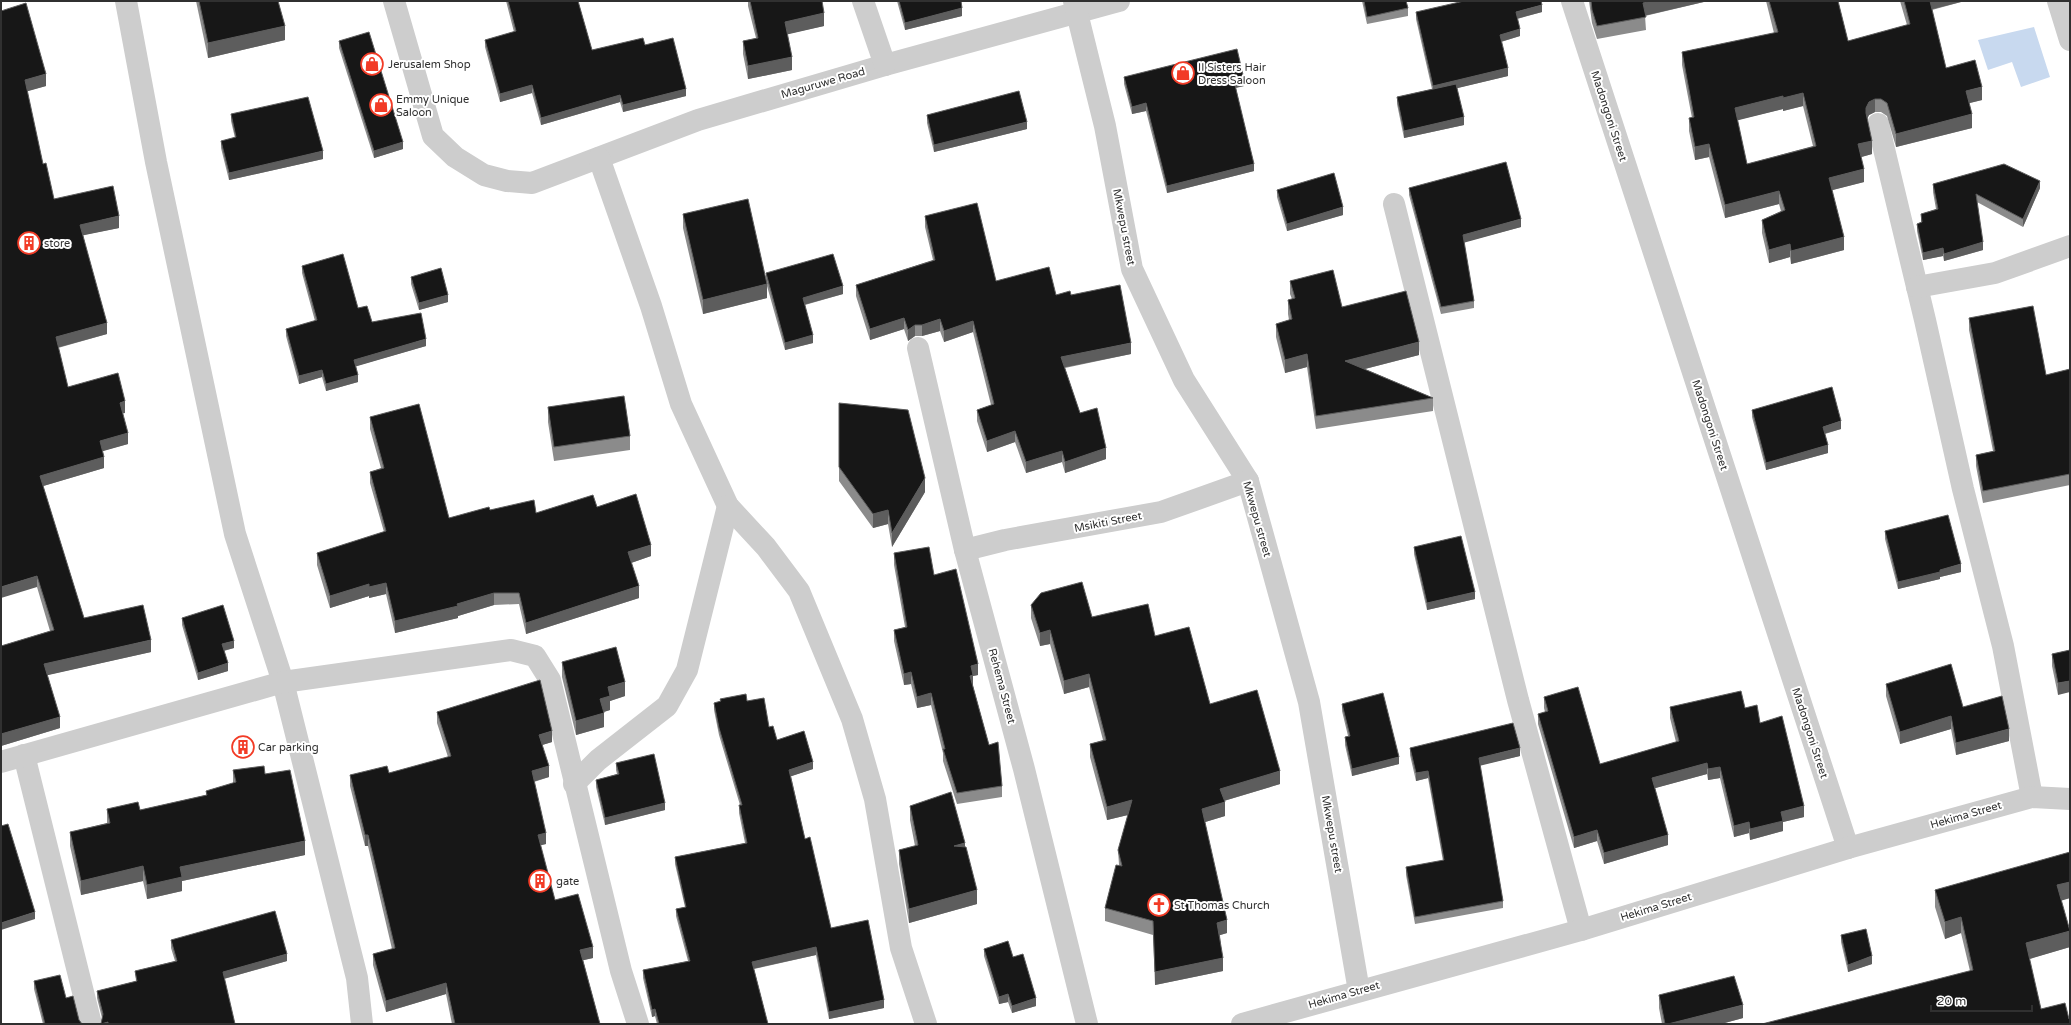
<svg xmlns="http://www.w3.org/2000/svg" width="2071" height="1025" font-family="'Varela Round',sans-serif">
  <rect width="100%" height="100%" fill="#fff"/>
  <!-- water -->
  <polygon fill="#c8d9ef" points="2034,27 2050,77 2021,87 2012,62 1988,70 1978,40"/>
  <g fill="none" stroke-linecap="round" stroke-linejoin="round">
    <!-- minor -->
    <g stroke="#cdcdcd" stroke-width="22">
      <polyline points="126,1 156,162 235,534 283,682 357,978 362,1024"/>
      <polyline points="394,1 433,136 455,157 484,175 507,181 532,183 698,120 885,65 1119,1"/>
      <polyline points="863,1 885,65"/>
      <polyline points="1074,1 1105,126 1132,269 1184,380 1248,481 1309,702 1359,991"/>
      <polyline points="1572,1 1848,848"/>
      <polyline points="2058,1 2070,40"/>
      <polyline points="1878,124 1925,320 1963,489 2003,646 2032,797"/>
      <polyline points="599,158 651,306 681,404 728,506 766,547 799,591 852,719 875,799 901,948 926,1024"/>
      <polyline points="1394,204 1518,700 1581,930"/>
      <polyline points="1917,287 1995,273 2070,246"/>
      <polyline points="918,348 965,550 1024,769 1087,1024"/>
      <polyline points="965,550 1005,540 1161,512 1248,481"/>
      <polyline points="24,755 91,1024"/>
      <polyline points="1,762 283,682 511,650 535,656 550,680 621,971 638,1024"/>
      <polyline points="574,784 598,760 667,706 687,670 728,506"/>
      <polyline points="1242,1024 1581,930 1848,848 2032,797 2070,799"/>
    </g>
  </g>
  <!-- wall -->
  <g fill="#8b8b8b" fill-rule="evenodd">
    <polygon points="196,1 278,1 285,40 208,58"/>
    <polygon points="506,1 578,1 592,50 645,45 686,96 623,112 620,102 541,125 532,93 500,102 485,47 485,40 514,32"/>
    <polygon points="748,1 822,1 824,26 787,34 792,70 748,79 743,54 743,41 756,38 748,6"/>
    <polygon points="897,1 961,1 962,16 905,30"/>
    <polygon points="1362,1 1406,1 1408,8 1408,16 1367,24"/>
    <polygon points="1589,1 1708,1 1645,16 1646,30 1597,39 1592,23"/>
    <path d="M1766,1H1838L1848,41L1907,25L1900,1H1961V2L1932,10L1946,68L1982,100L1969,103L1972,128L1896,147L1887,116L1881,112H1875L1869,115L1867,119L1872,154L1861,157L1864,182L1832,190L1844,250L1791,264L1790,257L1769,263L1762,233V220L1781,211L1779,204L1725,218L1709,157L1695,160L1689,131V118H1692L1682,65V52L1774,33ZM1803,106L1813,146L1747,164L1737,120L1783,109V111Z"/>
    <polygon points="1,11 46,86 27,91 43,164 54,199 119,228 83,235 107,334 58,348 68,387 125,413 122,413 128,444 102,451 104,468 43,486 84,618 151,652 47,675 60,728 1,746 1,646 50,631 37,587"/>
    <polygon points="1416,12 1542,12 1517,19 1520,36 1501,42 1508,76 1457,88 1464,125 1404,138 1397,104 1397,97 1432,89 1416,19"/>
    <polygon points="339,41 403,149 374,158 339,48"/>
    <polygon points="1124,77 1244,86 1236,88 1254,171 1167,193 1146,111 1132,114 1124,84"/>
    <polygon points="231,114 323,159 229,180 221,148 221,141 235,138 231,121"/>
    <polygon points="927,115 1027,129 934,152 927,123"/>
    <polygon points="1933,184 2040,188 2023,227 1977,202 1983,250 1944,261 1943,256 1923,260 1917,231 1917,224 1921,222 1921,214 1936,209 1933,192"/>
    <polygon points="1409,188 1521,227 1464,242 1474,301 1474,308 1441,314 1409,195"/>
    <polygon points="1277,190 1343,215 1287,231 1277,197"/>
    <polygon points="683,214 766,278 766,273 843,294 805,305 813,343 785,350 767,286 767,298 703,314 683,228"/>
    <polygon points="925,216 996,281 1056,295 1071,295 1131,354 1065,368 1080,413 1106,459 1065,473 1062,462 1026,473 1015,442 987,452 977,421 977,410 991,405 973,332 944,342 940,331 922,336 915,336 908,341 904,329 870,340 856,296 856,285 933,260 925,227"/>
    <polygon points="302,266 358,308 372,322 426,346 356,366 358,382 326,391 322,377 299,384 286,336 286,329 315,321 302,273"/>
    <polygon points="411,277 448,302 419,310 411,284"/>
    <polygon points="1290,281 1342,307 1419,355 1365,369 1433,398 1433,411 1316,429 1307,367 1285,373 1276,337 1276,324 1289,320 1288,314 1288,300 1292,299 1290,294"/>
    <polygon points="1969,318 2046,375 2070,369 2070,485 1983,503 1976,466 1976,455 1993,451 1969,330"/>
    <polygon points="839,403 925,492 892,547 888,524 873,528 839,481"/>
    <polygon points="548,407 630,436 630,450 554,461 548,422"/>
    <polygon points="1752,410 1841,429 1825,434 1828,453 1766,470 1752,417"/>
    <polygon points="370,417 449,518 490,510 536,513 597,507 651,556 631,563 639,598 526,634 519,604 494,605 458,616 458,618 395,633 386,594 369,598 369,596 330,608 317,565 317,553 384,532 370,483 370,472 381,468 370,429"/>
    <polygon points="1885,531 1961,572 1940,577 1940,579 1898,589 1885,539"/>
    <polygon points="1414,547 1475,599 1427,610 1414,554"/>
    <polygon points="894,553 934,575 978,675 973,676 973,686 989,745 1002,786 1002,797 957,804 943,761 943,753 931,705 917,708 911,684 904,685 894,641 894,630 905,627 894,565"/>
    <polygon points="1031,605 1092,617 1155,636 1210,704 1280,784 1224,801 1225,816 1205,822 1227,933 1220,935 1223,971 1155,985 1153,935 1105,921 1105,908 1119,865 1118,850 1128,815 1107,820 1090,757 1090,744 1103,740 1089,687 1064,694 1050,644 1040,646 1031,618"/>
    <polygon points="182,618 234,648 224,651 228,671 198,680 182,625"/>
    <polygon points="2070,650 2058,695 2052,666 2052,654"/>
    <polygon points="562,662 625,696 610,701 610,710 604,712 604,727 576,735 562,677"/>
    <polygon points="1886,684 1963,707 2009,741 1956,755 1951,729 1900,744 1886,696"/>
    <polygon points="1544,697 1600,764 1676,742 1670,718 1670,707 1745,708 1760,723 1804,817 1783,822 1783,831 1750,840 1749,833 1734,837 1720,778 1708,780 1707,774 1655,788 1668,845 1604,864 1597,841 1574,848 1538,724 1538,714 1545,712 1544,708"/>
    <polygon points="720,699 747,701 769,727 777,740 813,769 791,776 805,839 831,928 884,1008 829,1019 816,955 754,969 768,1024 657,1024 655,1016 652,1017 643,978 643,970 688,961 676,916 676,909 685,907 675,864 675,857 745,843 739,813 739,805 740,805 719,735 714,710 714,703 720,702"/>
    <polygon points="1342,704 1399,764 1352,776 1345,745 1345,737 1348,736 1342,711"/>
    <polygon points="437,712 552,742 542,745 549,777 534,782 546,844 540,845 555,900 593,958 583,960 600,1024 452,1024 446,994 386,1012 373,965 373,954 392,949 368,846 365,846 350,786 350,775 389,773 448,757 437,723"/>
    <polygon points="1410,748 1520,756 1480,765 1503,901 1503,908 1415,924 1406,875 1406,867 1443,861 1428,778 1416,781 1410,755"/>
    <polygon points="616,763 665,810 605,825 596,787 596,780 617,774 616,770"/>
    <polygon points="233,770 265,774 305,855 182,881 182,891 147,899 143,881 81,895 70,846 70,832 107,823 107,809 140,810 206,795 206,791 233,783"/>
    <polygon points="910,806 965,847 977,904 909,923 899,864 899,850 915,846 910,820"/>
    <polygon points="2070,852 2070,898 2061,900 2070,947 2029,959 2041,1009 2069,1019 1762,1024 1970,971 1961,933 1945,939 1935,907 1935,890"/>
    <polygon points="1841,935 1872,964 1848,972 1841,942"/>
    <polygon points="171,940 287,961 224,979 235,1024 101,1024 102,1018 97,998 97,991 136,981 135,971 175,961 171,948"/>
    <polygon points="984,949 1013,957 1036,1006 1012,1013 1008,1002 999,1004 984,956"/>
    <polygon points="34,981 79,1020 82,1024 43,1024 34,989"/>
    <polygon points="1659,995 1743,1018 1721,1024 1662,1024 1659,1008"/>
  </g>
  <!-- shaded-wall -->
  <g fill="#5d5d5d">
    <polygon points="1653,1 1708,1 1643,16 1643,3"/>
    <polygon points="1929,1 1961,1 1961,2 1929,10"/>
    <polygon points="1542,5 1542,12 1516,19 1516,12"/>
    <polygon points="962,8 962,16 905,30 905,23"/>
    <polygon points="824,13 824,26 785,35 785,22"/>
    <polygon points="285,26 285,40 208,58 208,43"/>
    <polygon points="1520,29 1520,36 1500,42 1500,35"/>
    <polygon points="792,57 792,70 748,79 748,66"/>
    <polygon points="1508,68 1508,76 1433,94 1433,86"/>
    <polygon points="46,74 46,86 25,92 25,80"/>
    <polygon points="1244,79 1244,86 1234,88 1234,81"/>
    <polygon points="532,85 532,93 500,102 500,94"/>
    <polygon points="1982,87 1982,100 1966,104 1966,91"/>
    <polygon points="686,89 686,96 623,112 623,105"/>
    <polygon points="1803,93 1803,106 1783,111 1783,98"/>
    <polygon points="620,95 620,102 541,125 541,118"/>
    <polygon points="1783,96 1783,109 1735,121 1735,108"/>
    <polygon points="1875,99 1875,112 1869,115 1866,121 1866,108 1869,102"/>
    <polygon points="1146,103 1146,111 1132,114 1132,107"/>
    <polygon points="1972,114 1972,128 1896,147 1896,134"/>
    <polygon points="1464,117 1464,125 1404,138 1404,131"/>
    <polygon points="1027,122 1027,129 934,152 934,145"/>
    <polygon points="1872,141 1872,154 1858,158 1858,144"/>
    <polygon points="403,142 403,149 374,158 374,151"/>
    <polygon points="1709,144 1709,157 1695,160 1695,147"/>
    <polygon points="323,151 323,159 229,180 229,173"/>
    <polygon points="1254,164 1254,171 1167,193 1167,186"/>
    <polygon points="1864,169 1864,182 1829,191 1829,178"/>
    <polygon points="2040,181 2040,188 2023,227 2023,219"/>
    <polygon points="1779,191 1779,204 1725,218 1725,205"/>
    <polygon points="1343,207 1343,215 1287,231 1287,224"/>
    <polygon points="119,216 119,228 80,236 80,225"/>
    <polygon points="1521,219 1521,227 1463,243 1463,235"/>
    <polygon points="1844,237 1844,250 1791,264 1791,251"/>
    <polygon points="1983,242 1983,250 1944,261 1944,254"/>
    <polygon points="1790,244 1790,257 1769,263 1769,250"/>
    <polygon points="1943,248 1943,256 1923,260 1923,253"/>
    <polygon points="767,284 767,298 703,314 703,300"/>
    <polygon points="843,286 843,294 803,305 803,298"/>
    <polygon points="448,295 448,302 419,310 419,303"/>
    <polygon points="904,318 904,329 870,340 870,329"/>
    <polygon points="940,319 940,331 922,336 922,325"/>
    <polygon points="973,321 973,332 944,342 944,331"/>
    <polygon points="107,323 107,334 56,348 56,337"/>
    <polygon points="915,325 915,336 908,341 908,330"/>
    <polygon points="813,335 813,343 785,350 785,343"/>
    <polygon points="426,339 426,346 354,367 354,360"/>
    <polygon points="1419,342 1419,355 1345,374 1345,361"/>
    <polygon points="1131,343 1131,354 1061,368 1061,357"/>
    <polygon points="1307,354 1307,367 1285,373 1285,360"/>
    <polygon points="322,370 322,377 299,384 299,376"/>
    <polygon points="358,375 358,382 326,391 326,384"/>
    <polygon points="125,401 125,413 120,414 120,403"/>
    <polygon points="1841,421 1841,429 1823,434 1823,427"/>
    <polygon points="1015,431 1015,442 987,452 987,441"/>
    <polygon points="128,433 128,444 100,452 100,441"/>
    <polygon points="1828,445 1828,453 1766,470 1766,463"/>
    <polygon points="1106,448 1106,459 1065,473 1065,462"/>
    <polygon points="1062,451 1062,462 1026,473 1026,462"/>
    <polygon points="104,457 104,468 40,487 40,476"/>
    <polygon points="925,478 925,492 892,547 892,533"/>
    <polygon points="888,510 888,524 873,528 873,514"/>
    <polygon points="651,545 651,556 628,564 628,552"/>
    <polygon points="1961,564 1961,572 1940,577 1940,579 1898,589 1898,582"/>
    <polygon points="37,576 37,587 1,598 1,587"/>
    <polygon points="386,583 386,594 369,598 369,587"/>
    <polygon points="369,584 369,596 330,608 330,596"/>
    <polygon points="639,586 639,598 526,634 526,623"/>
    <polygon points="1475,592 1475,599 1427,610 1427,603"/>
    <polygon points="494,593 494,605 458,616 458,618 395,633 395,621 457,604"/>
    <polygon points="1050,630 1050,644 1040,646 1040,633"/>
    <polygon points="151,640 151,652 44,676 44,664"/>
    <polygon points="234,641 234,648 222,651 222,644"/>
    <polygon points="228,663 228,671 198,680 198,673"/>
    <polygon points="978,664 978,675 973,676 973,686 970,687 971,666"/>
    <polygon points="911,672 911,684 904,685 904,674"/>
    <polygon points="1089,674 1089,687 1064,694 1064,681"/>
    <polygon points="2070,681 2070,692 2058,695 2058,683"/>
    <polygon points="625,682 625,696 610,701 610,710 600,713 600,699 608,687"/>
    <polygon points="931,693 931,705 917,708 917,697"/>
    <polygon points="604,713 604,727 576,735 576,721"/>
    <polygon points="1951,716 1951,729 1900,744 1900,732"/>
    <polygon points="60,717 60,728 1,746 1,734"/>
    <polygon points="2009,729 2009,741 1956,755 1956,743"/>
    <polygon points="552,731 552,742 539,746 539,735"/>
    <polygon points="1520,748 1520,756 1479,766 1479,758"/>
    <polygon points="1399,757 1399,764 1352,776 1352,769"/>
    <polygon points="813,762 813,769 789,777 789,770"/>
    <polygon points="1707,763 1707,774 1652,789 1652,778"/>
    <polygon points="549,766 549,777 532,782 532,771"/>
    <polygon points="1720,767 1720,778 1708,780 1708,769"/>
    <polygon points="1280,771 1280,784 1220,802 1220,789"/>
    <polygon points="1428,771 1428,778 1416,781 1416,773"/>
    <polygon points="1132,800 1132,814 1107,820 1107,807"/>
    <polygon points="1225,802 1225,816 1202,823 1202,809"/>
    <polygon points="665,803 665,810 605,825 605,818"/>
    <polygon points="1804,806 1804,817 1783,822 1783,831 1750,840 1750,829 1781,812"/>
    <polygon points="1749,822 1749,833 1734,837 1734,826"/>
    <polygon points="1597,830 1597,841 1574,848 1574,837"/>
    <polygon points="546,833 546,844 538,846 538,835"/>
    <rect x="365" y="835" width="3" height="11"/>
    <polygon points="1668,835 1668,845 1604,864 1604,853"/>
    <polygon points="305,841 305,855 182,881 182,891 147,899 147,885 180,867"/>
    <polygon points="965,843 965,857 954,846"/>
    <polygon points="143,866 143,881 81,895 81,881"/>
    <polygon points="2070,882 2070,898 2057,902 2057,885"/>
    <polygon points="977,890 977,904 909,923 909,909"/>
    <polygon points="35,912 35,919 1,930 1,923"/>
    <polygon points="1961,917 1961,933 1945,939 1945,922"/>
    <polygon points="1227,920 1227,933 1217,936 1217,923"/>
    <polygon points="2070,931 2070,947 2026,960 2026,943"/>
    <polygon points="593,947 593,958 580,961 580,950"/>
    <polygon points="816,947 816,955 752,969 752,962"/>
    <polygon points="287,954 287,961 223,979 223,972"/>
    <polygon points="1872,956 1872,964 1848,972 1848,965"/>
    <polygon points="1223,958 1223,971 1155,985 1155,972"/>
    <polygon points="446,983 446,994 386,1012 386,1001"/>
    <polygon points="1008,994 1008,1002 999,1004 999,997"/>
    <polygon points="1036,998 1036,1006 1012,1013 1012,1006"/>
    <polygon points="884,1000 884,1008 829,1019 829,1012"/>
    <polygon points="1743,1005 1743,1018 1721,1024 1668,1024"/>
    <polygon points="655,1009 655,1016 652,1017 652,1010"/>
  </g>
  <!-- building -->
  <g fill="#171717" stroke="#5d5d5d" fill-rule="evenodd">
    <polygon points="199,1 278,1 285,26 208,43"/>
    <polygon points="508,1 578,1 592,50 643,38 645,45 673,38 686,89 623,105 620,95 541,118 532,85 500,94 485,40 516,31"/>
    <polygon points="750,1 822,1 824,13 785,22 792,57 748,66 743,41 758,38"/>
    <polygon points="899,1 961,1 962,8 905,23"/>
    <polygon points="1364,1 1406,1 1408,8 1367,17"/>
    <polygon points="1464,1 1541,1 1542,5 1516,12 1520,29 1500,35 1508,68 1433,86 1416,12"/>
    <polygon points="1591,1 1653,1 1643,3 1646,17 1597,26 1592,10"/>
    <path d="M1769,1H1838L1848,41L1910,24L1904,1H1930L1946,68L1975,60L1982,87L1966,91L1972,114L1896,134L1887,103L1881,99H1875L1869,102L1866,108V113L1872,141L1858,144L1864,169L1829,178L1844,237L1791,251L1790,244L1769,250L1762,220L1785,210L1779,191L1725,205L1709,144L1695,147L1689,118L1694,117L1682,52L1778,32ZM1803,93L1816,146L1747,164L1735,108L1783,96V98Z"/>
    <polygon points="26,3 46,74 25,80 43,164 46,163 54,199 113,186 119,216 80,225 107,323 56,337 68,387 118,373 125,401 120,403 128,433 100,441 104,457 40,476 84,618 143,605 151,640 44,664 60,717 1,734 1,646 54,630 37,576 1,587 1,11"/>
    <polygon points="369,32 403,142 374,151 339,41"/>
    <polygon points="1237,49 1244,79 1234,81 1254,164 1167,186 1146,103 1132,107 1124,77"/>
    <polygon points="1456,84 1464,117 1404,131 1397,97"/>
    <polygon points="1019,91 1027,122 934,145 927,115"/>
    <polygon points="308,97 323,151 229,173 221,141 236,137 231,114"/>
    <polygon points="1506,162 1521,219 1463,235 1474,301 1441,307 1409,188"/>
    <polygon points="2004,164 2040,181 2023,219 1976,194 1983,242 1944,254 1943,248 1923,253 1917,224 1922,222 1921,214 1938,209 1933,184"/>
    <polygon points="1334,173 1343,207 1287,224 1277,190"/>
    <polygon points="748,199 767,284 703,300 683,214"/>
    <polygon points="977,203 996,281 1049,267 1056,295 1070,291 1071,295 1120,285 1131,343 1061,357 1080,413 1097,408 1106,448 1065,462 1062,451 1026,462 1015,431 987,441 977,410 994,404 973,321 944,331 940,319 922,325 915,325 908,330 904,318 870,329 856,285 935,260 925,216"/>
    <polygon points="343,254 358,308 367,306 372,322 421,313 426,339 354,360 358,375 326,384 322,370 299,376 286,329 317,320 302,266"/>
    <polygon points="833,254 843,286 803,298 813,335 785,343 766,273"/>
    <polygon points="441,268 448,295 419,303 411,277"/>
    <polygon points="1333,270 1342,307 1406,291 1419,342 1345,361 1433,398 1316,416 1307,354 1285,360 1276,324 1292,319 1288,300 1295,298 1290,281"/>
    <polygon points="2033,306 2046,375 2070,369 2070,474 1983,491 1976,455 1995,451 1969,318"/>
    <polygon points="1832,387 1841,421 1823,427 1828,445 1766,463 1752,410"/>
    <polygon points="624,396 630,436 554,447 548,407"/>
    <polygon points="839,403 908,410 925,478 892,533 888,510 873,514 839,467"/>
    <polygon points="419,404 449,518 489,507 490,510 534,500 536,513 593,495 597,507 636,494 651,545 628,552 639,586 526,623 519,593 494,593 457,604 458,606 395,621 386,583 369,587 369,584 330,596 317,553 386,531 370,472 384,468 370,417"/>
    <polygon points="1948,515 1961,564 1940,570 1940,572 1898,582 1885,531"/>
    <polygon points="1461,536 1475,592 1427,603 1414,547"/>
    <polygon points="929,547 934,575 956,569 978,664 971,666 973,675 970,676 989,745 998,742 1002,786 957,793 943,749 945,749 931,693 917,697 911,672 904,674 894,630 907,627 894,553"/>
    <polygon points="1082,582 1092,617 1148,604 1155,636 1189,627 1210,704 1257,690 1280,771 1220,789 1225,802 1202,809 1227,920 1217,923 1223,958 1155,972 1153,921 1105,908 1116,865 1122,866 1118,850 1132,800 1107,807 1090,744 1106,740 1089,674 1064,681 1050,630 1040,633 1031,605 1041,593"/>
    <polygon points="223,605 234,641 222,644 228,663 198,673 182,618"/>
    <polygon points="616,647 625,682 608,687 610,696 600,699 604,713 576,721 562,662"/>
    <polygon points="2070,650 2070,681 2058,683 2052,654"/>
    <polygon points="1951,664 1963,707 2002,696 2009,729 1956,743 1951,716 1900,732 1886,684"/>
    <polygon points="540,680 552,731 539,735 549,766 532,771 546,833 538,835 555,900 578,894 593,947 580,950 600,1024 455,1024 446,983 386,1001 373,954 395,948 368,835 365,835 350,775 387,766 389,773 451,756 437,712"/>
    <polygon points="1578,687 1600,764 1679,741 1670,707 1741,691 1745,708 1757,705 1760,723 1782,716 1804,806 1781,812 1783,821 1750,829 1749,822 1734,826 1720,767 1708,769 1707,763 1652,778 1668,835 1604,853 1597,830 1574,837 1538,714 1548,711 1544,697"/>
    <polygon points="1383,693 1399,757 1352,769 1345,737 1350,736 1342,704"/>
    <polygon points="746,694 747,701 764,698 769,727 773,726 777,740 804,731 813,762 789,770 805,839 810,837 831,928 868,920 884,1000 829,1012 816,947 752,962 768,1024 659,1024 655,1009 652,1010 643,970 690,961 676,909 686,907 675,857 747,843 739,805 742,805 719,728 714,703 721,701 720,699"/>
    <polygon points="1513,723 1520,748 1479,758 1503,901 1415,917 1406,867 1444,860 1428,771 1416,773 1410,748"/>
    <polygon points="654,754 665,803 605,818 596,780 619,774 616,763"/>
    <polygon points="264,766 265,774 290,770 305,841 180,867 182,877 147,885 143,866 81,881 70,832 110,823 107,809 138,802 140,810 207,795 206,791 236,782 233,770"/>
    <polygon points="951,792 965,843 954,846 966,847 977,890 909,909 899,850 918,845 910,806"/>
    <polygon points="8,824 35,912 1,923 1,826"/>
    <polygon points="2070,852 2070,882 2057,885 2070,931 2026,943 2041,1009 2065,1003 2069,1019 2070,1019 2070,1024 1762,1024 1973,970 1961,917 1945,922 1935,890"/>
    <polygon points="275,911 287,954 223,972 235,1024 108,1024 108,1022 101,1024 103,1014 97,991 137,981 135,971 177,961 171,940"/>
    <polygon points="1866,929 1872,956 1848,965 1841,935"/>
    <polygon points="1008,941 1013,957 1023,954 1036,998 1012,1006 1008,994 999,997 984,949"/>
    <polygon points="60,975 66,998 73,996 79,1020 82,1024 45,1024 34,981"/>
    <polygon points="1734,976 1743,1005 1668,1024 1665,1024 1659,995"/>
  </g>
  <!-- icons -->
  <defs>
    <g id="shop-ring" transform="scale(1.15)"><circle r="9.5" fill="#fff" stroke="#f23b26" stroke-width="1.5"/><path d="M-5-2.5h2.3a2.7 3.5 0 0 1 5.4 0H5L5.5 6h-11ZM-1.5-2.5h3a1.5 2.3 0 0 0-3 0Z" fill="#f23b26"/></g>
    <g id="building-ring" transform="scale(1.15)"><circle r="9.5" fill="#fff" stroke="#f23b26" stroke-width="1.5"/><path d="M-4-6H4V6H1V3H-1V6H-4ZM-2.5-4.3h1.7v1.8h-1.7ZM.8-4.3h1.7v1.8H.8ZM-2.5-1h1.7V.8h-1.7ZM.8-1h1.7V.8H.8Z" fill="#f23b26"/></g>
    <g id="church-ring" transform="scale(1.15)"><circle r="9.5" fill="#fff" stroke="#f23b26" stroke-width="1.5"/><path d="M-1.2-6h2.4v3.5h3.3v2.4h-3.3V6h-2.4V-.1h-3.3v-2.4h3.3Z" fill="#f23b26"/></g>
  </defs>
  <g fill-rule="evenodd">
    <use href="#shop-ring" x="372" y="64"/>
    <use href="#shop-ring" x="1183" y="73"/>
    <use href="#shop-ring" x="381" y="105"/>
    <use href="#building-ring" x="29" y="243"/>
    <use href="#building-ring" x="243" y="747"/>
    <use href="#building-ring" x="540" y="881"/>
    <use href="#church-ring" x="1159" y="905"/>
  </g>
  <g text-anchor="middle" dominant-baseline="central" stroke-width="4" stroke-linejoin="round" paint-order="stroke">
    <!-- poi labels -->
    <g font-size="11" fill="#303030" stroke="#fff" text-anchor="start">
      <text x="388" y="64">Jerusalem Shop</text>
      <text x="1198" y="67">II Sisters Hair<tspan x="1198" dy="13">Dress Saloon</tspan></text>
      <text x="396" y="99">Emmy Unique<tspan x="396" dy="13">Saloon</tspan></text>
      <text x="44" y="243">store</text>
      <text x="258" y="747">Car parking</text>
      <text x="556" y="881">gate</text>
      <text x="1174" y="905">St Thomas Church</text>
    </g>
    <!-- street labels -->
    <g font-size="11" fill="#303030" stroke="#fff">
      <text transform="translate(823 83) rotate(-16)">Maguruwe Road</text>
      <text transform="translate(1609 116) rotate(72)">Madongoni Street</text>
      <text transform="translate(1124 227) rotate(79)">Mkwepu street</text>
      <text transform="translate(1710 425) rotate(72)">Madongoni Street</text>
      <text transform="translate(1257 519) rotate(74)">Mkwepu street</text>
      <text transform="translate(1108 522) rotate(-11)">Msikiti Street</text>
      <text transform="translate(1002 686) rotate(75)">Rehema Street</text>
      <text transform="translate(1810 733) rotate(72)">Madongoni Street</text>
      <text transform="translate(1966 815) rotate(-16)">Hekima Street</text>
      <text transform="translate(1332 834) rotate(80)">Mkwepu street</text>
      <text transform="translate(1656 907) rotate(-17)">Hekima Street</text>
      <text transform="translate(1344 995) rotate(-16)">Hekima Street</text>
    </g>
  </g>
  <!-- border -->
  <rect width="2071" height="1025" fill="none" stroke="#303030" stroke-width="4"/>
  <!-- scale -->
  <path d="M1931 1005v6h101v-6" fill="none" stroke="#303030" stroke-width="2"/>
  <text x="1937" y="1005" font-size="12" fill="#303030" stroke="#ffffff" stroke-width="3" paint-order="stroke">20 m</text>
</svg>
